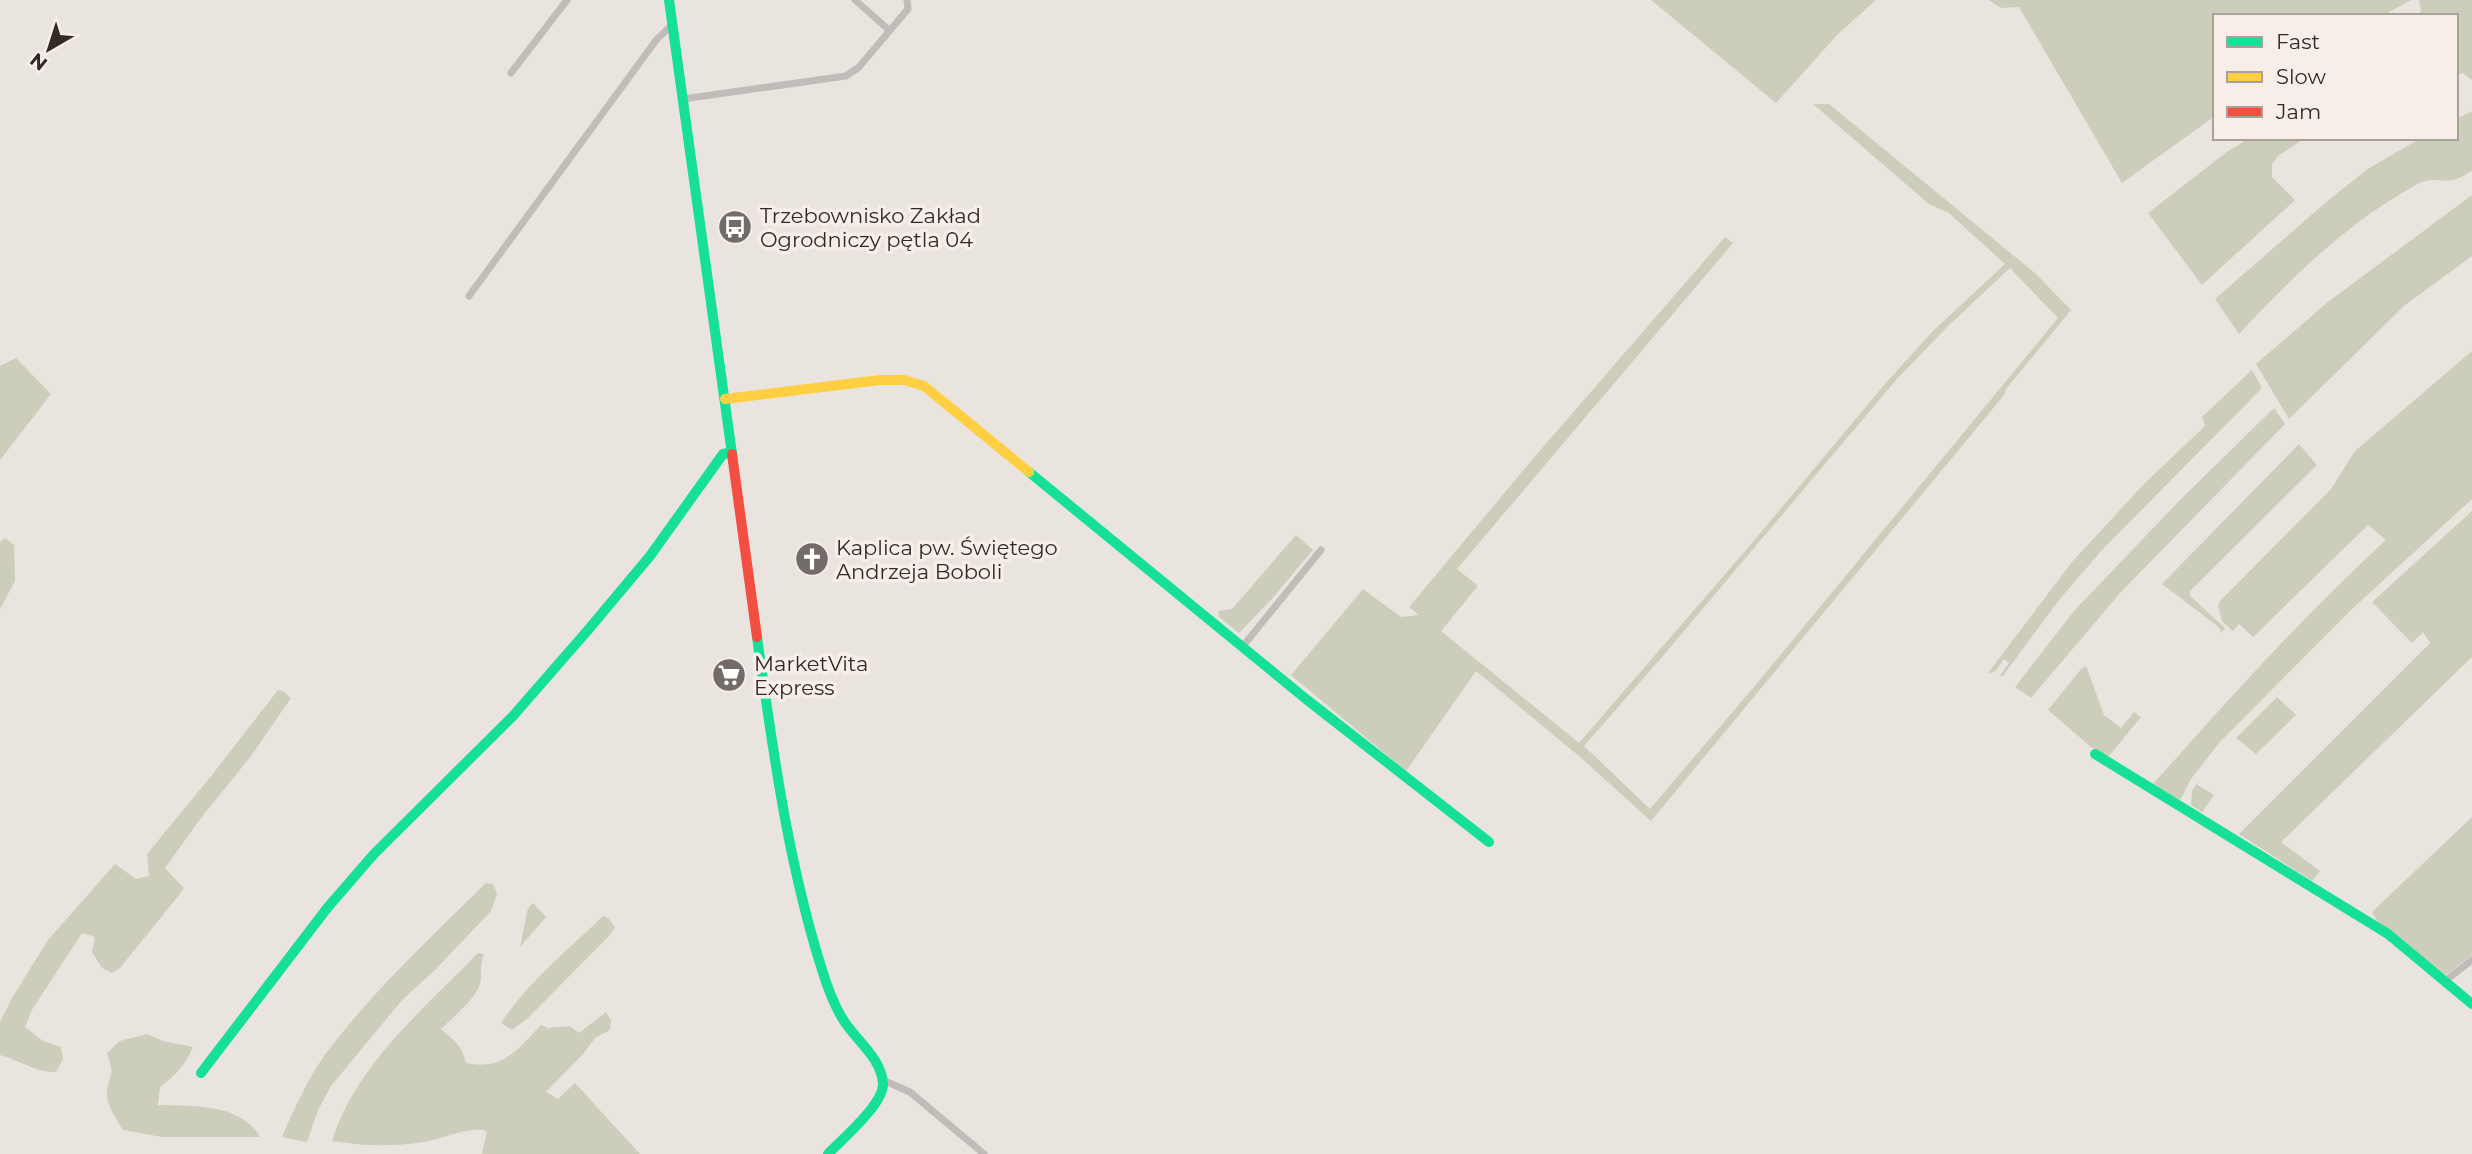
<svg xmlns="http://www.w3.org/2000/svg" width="2472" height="1154" font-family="Montserrat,sans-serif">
  <rect width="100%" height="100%" fill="#eae4df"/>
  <!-- green -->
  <g fill="#cccdbb" fill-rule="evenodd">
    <polygon points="1651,0 1876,0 1838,34 1776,103"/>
    <polygon points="1989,0 2411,0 2382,16 2215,16 2215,116 2122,183 2019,7 2001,8"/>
    <polygon points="2419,0 2472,0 2472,80 2463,73 2456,75 2456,16 2415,16 2421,12"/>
    <path d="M1813,104H1829L2036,274L2071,310L2006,389L2005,394L1651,821L1579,756L1476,671L1406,771L1291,675L1363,589L1401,617L1419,615L1409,607L1531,461L1725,237L1733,243L1457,569L1478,586L1441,631L1579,743L1746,550L1885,384L1932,332L2005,264L1949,213L1929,204ZM2010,268L2058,318L1759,681L1650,809L1584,746L1662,657L1896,380L1946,328Z"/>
    <path d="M2472,111V171C2466,174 2459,179 2453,180C2439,183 2435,175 2416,185C2348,222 2291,278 2239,334L2215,299L2324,204L2366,170L2421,138H2456V119Z"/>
    <polygon points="2250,138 2305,138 2278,156 2272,164 2272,177 2295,200 2202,285 2148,213 2228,151"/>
    <polygon points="2472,195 2472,256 2405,305 2289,419 2256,364 2328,302"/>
    <path d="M2472,351V499L2351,610L2219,743L2191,779L2180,800L2153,784C2228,700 2303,616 2386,540L2368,525L2253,637L2239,624L2233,631L2222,621L2218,606L2220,601L2331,489L2355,451Z"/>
    <polygon points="16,358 51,394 0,460 0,366"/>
    <polygon points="2252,370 2262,388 2102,550 2059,600 2002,677 2000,676 2009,663 2004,659 1995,672 1988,673 2072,562 2144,484 2205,426 2202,417"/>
    <polygon points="2274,408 2285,424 2121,592 2031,698 2015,687 2074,611 2180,500"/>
    <polygon points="2299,444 2317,465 2190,591 2190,596 2225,628 2221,633 2220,628 2162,584"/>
    <polygon points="2472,511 2472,657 2281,842 2320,871 2312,881 2239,834 2430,643 2423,632 2412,643 2372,602"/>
    <polygon points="1296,535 1313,550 1270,601 1239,633 1219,617 1218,611 1232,609"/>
    <polygon points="5,538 14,545 15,581 0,609 0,542"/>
    <polygon points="2086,666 2104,715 2121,728 2134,712 2141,717 2108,757 2091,747 2048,710 2081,669"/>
    <path d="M278,690L283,691L291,698L251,756L201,818L165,868L184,888L179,895L120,968L112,973L102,968L92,952L95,937L82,933L32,1010L25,1027L43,1041L61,1047L63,1059L56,1072C37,1073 19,1060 0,1055V1022L12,998L48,940L115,864L136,879L149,876L147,854L212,775Z"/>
    <polygon points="2277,697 2296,715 2256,754 2236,738"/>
    <polygon points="2196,784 2214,795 2202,812 2191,805 2192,791"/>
    <polygon points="2472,817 2472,955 2446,975 2379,924 2372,912"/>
    <path d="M486,883L493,884L497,894L491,911L435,970L403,999L331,1086L318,1110L307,1142L282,1137C294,1109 307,1081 324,1056C369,995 432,936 486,883Z"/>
    <polygon points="533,903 546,917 520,947 528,908"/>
    <path d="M603,916L608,918L615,927L609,936L528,1018L512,1030L501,1023C528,982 568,950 603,916Z"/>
    <path d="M478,953L484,954C479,965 483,976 479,987C472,1002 453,1017 441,1029C453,1039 463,1047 466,1063C503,1071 518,1049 541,1025L548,1028L570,1026L579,1033L606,1012L611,1020L610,1030L595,1038L584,1053L546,1092L558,1099L575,1083L640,1154H482L487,1131C468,1126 444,1139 424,1142C390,1147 366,1146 332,1141C357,1063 423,1010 478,953Z"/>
    <path d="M147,1034L163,1041L193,1047C185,1065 176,1075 160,1087L158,1105C192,1106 241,1103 260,1137H162L123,1130C117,1120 106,1105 107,1092C109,1071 116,1079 107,1053L120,1041Z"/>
  </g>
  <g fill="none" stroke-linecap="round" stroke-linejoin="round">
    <!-- street -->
    <g stroke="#c2bcb9" stroke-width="7">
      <polyline points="855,0 889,30"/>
      <polyline points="511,73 567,0"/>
      <polyline points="683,99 846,76 859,67 908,9 907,0"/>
      <polyline points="469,296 657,39 673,24"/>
      <polyline points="1243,646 1321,550"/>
      <polyline points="2445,981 2472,960"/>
      <polyline points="885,1081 910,1092 984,1154"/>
    </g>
    <!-- fast -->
    <g stroke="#16e098" stroke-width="10">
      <polyline points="669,0 732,454"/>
      <polyline points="1029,472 1306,699 1489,842"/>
      <path d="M757,637C773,752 789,871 826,982C831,996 836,1009 844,1021C857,1041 882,1059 883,1084C883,1105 843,1138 828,1154"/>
      <polyline points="2095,754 2388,934 2472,1004"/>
      <polyline points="201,1073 328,907 374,854 513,716 588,630 650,556 723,454 732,452"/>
    </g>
    <!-- slow -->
    <polyline stroke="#ffcf43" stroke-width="10" points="725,399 880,380 904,380 924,386 1029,472"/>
    <!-- jam -->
    <polyline stroke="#f24e42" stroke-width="10" points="732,454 757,637"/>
  </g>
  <!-- icons -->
  <defs>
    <g id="bus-disc" transform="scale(1.75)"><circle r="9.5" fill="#736b68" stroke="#f6eee7"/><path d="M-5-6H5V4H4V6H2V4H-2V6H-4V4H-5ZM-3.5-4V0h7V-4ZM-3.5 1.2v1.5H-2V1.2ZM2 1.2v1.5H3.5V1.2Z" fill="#fff"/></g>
    <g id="church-disc" transform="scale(1.75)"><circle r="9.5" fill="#736b68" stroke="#f6eee7"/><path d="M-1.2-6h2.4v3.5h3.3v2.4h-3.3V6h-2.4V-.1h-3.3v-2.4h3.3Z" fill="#fff"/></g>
    <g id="supermarket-disc" transform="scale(1.75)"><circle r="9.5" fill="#736b68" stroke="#f6eee7"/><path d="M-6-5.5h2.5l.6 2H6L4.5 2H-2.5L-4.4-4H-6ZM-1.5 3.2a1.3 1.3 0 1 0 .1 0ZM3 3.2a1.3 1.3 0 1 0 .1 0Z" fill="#fff"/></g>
  </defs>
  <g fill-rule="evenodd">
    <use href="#bus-disc" x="735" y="227"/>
    <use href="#church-disc" x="812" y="559"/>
    <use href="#supermarket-disc" x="729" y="675"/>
  </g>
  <g text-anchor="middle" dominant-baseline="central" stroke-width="7" stroke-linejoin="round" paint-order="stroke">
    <!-- poi labels -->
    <g font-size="21" fill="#332a28" stroke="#f6eee7" text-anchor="start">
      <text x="760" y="215">Trzebownisko Zakład<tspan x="760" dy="24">Ogrodniczy pętla 04</tspan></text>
      <text x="836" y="547">Kaplica pw. Świętego<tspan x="836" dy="24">Andrzeja Boboli</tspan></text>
      <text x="754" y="663">MarketVita<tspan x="754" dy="24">Express</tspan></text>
    </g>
  </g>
  <!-- legend -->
  <rect x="2213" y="14" width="245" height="126" fill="#f6eee7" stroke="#a8a09b" stroke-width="2"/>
  <rect x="2227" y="37" width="35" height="10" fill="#16e098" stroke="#a8a09b" stroke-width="2"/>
  <text x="2276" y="49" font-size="21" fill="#332a28">Fast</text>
  <rect x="2227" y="72" width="35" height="10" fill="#ffcf43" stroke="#a8a09b" stroke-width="2"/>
  <text x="2276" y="84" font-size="21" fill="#332a28">Slow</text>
  <rect x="2227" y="107" width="35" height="10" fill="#f24e42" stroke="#a8a09b" stroke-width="2"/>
  <text x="2276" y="119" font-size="21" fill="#332a28">Jam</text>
  <!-- north arrow -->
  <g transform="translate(49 49) rotate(219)" stroke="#f6eee7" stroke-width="5" paint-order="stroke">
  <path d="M0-5L12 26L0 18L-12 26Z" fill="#332a28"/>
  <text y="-10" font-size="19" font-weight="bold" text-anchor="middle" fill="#332a28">N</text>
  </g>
</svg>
